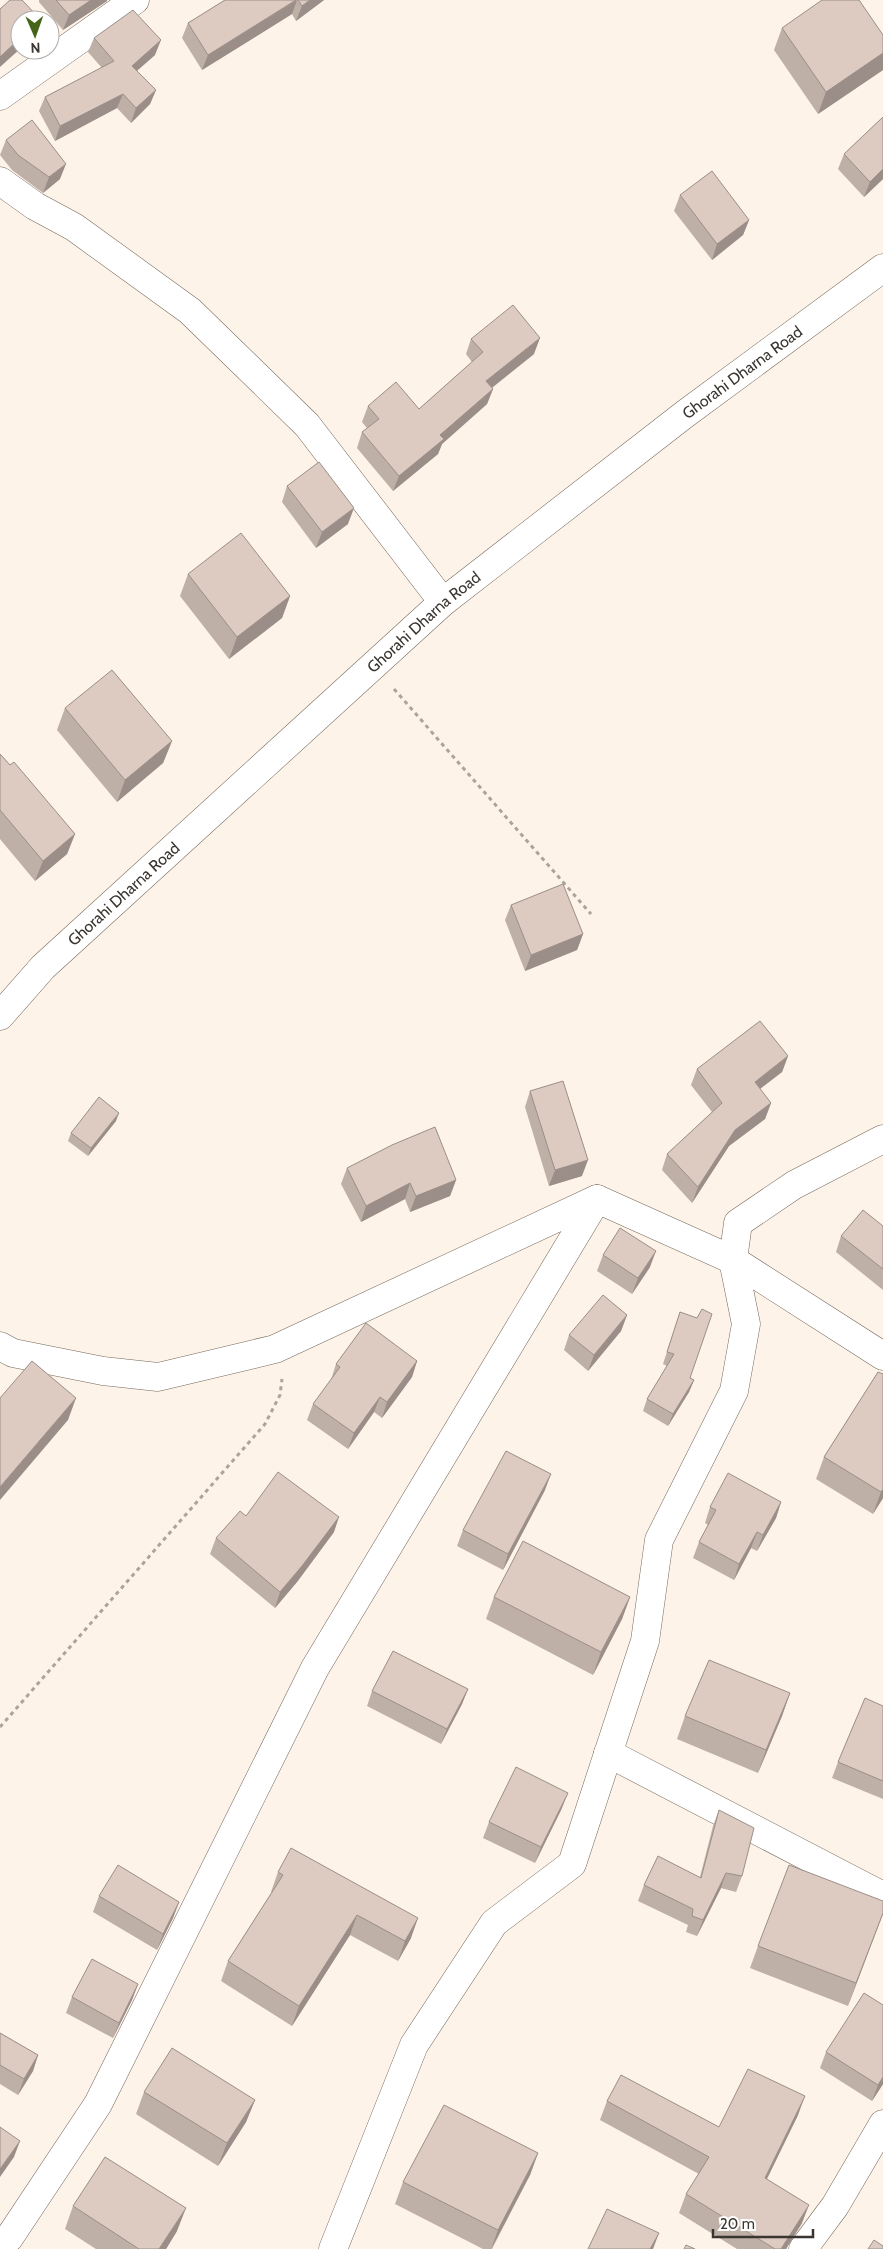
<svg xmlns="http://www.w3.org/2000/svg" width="883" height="2249" font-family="Cabin,sans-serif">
  <rect width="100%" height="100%" fill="#fef3e8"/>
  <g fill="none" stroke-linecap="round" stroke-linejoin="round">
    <!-- street casing -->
    <g stroke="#74685c" stroke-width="29">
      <g id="street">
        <polyline points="0,96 135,0"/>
        <polyline points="0,181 35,206 74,227 190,311 307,425 443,602"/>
        <path id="s1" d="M0,1016L43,967L443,602L685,414L883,268"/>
        <polyline points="733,1260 883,1356"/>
        <polyline points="0,1346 13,1353 103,1371 158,1377 275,1349 597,1199 733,1260 738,1223 794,1185 883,1139"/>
        <polyline points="608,1753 883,1896"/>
        <polyline points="0,2245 9,2238 98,2104 315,1668 597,1199"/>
        <polyline points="333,2249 414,2045 494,1923 572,1864 645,1641 659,1540 734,1391 746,1324 733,1260"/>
        <polyline points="803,2249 835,2206 883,2124"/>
      </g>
    </g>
    <!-- path -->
    <g stroke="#aca49b" stroke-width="3" stroke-dasharray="4 4" stroke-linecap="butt">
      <polyline points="394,689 591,914"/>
      <polyline points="0,1727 265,1424 280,1395 282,1379"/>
    </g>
    <!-- street -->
    <use href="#street" stroke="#fff" stroke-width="28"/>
  </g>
  <!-- wall -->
  <g fill="#beafa7">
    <polygon points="39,0 107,0 107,1 63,30 39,2"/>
    <polygon points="225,0 324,0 296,21 292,14 202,70 182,38 188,23"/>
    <polygon points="782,28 883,35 883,70 818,114 774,50"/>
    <polygon points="94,38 155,55 137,71 156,90 150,104 131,123 117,108 55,141 39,111 45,97 102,68 88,52"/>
    <polygon points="883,117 883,179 864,197 838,169 844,154"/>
    <polygon points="6,140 60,179 43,193 12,170 0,155"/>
    <polygon points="680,195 749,220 743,235 712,260 674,211"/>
    <polygon points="471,339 534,354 492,388 493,389 487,404 442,444 438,454 393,491 357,448 362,432 367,428 362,422 368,406 419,409 472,362 466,354"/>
    <polygon points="287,486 348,524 316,548 282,502"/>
    <polygon points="188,574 290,596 282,618 229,659 180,596"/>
    <polygon points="65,708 172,741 163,763 117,802 57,730"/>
    <polygon points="0,754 75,834 67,854 35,881 0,839"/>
    <polygon points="511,905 583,934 577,950 525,971 505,920"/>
    <polygon points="788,1056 782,1072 760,1089 771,1103 765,1119 729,1146 692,1203 662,1170 667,1154 712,1112 691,1085 697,1069"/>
    <polygon points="530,1091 582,1176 549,1186 525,1107"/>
    <polygon points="116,1121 88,1156 68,1141 71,1133"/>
    <polygon points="347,1168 456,1180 450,1196 410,1212 405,1199 361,1222 341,1184"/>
    <polygon points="883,1226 883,1290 836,1252 841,1236"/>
    <polygon points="603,1255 650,1267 632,1294 597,1271"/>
    <polygon points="680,1312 690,1378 694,1380 689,1392 668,1426 643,1411 647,1399 667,1366 663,1364"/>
    <polygon points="627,1315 621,1331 588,1371 564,1350 569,1335"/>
    <polygon points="417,1361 412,1377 382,1418 374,1412 348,1449 307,1420 313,1404 331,1380 336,1364"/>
    <polygon points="878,1372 883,1498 873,1514 816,1479 824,1457"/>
    <polygon points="545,1490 503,1570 457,1546 463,1530"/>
    <polygon points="781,1502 776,1518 757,1551 751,1548 734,1580 693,1558 699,1542 708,1525 705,1523 710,1507"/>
    <polygon points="246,1516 334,1532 297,1582 275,1608 210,1554 216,1538"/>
    <polygon points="494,1597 630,1597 622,1619 593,1675 486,1619"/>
    <polygon points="468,1689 462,1704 441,1744 367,1706 372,1691"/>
    <polygon points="790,1693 782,1716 758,1773 677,1739 685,1716"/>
    <polygon points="883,1706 883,1799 832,1778 838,1762"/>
    <polygon points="562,1808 535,1863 483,1838 489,1822"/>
    <polygon points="719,1810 742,1876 736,1892 721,1888 697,1936 686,1932 688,1925 638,1901 644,1885 700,1877 713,1826"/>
    <polygon points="278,1872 411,1938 398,1961 350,1935 292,2026 221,1981 228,1961 272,1892 271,1892"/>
    <polygon points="99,1896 179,1902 173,1918 157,1950 93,1912"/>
    <polygon points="883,1914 848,2006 750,1968 758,1946"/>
    <polygon points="138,1984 132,2000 113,2038 66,2013 72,1997"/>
    <polygon points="0,2033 38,2055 33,2071 18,2095 0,2084"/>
    <polygon points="826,2052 883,2084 872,2101 820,2068"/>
    <polygon points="144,2092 255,2100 246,2122 218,2166 136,2114"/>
    <polygon points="607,2101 719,2127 798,2115 767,2179 802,2223 786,2249 737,2249 679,2213 686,2194 699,2174 600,2120"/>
    <polygon points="538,2153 530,2175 492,2249 483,2249 395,2204 403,2182"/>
    <polygon points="73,2206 177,2231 166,2249 96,2249 65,2229"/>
  </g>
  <!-- shaded-wall -->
  <g fill="#9b8e88">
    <polygon points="91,0 107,0 107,1 63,30 69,15"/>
    <polygon points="297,0 292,14 202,70 208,55"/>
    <polygon points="310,0 324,0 296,21 302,6"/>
    <polygon points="20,38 20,49 0,67 0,57"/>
    <polygon points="161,40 155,55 126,80 132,66"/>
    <polygon points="883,53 883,70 818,114 826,92"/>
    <polygon points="156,90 150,104 131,123 136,108"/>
    <polygon points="123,94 117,108 55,141 60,126"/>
    <polygon points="66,164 60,179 43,193 49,177"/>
    <polygon points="883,169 883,179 864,197 870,182"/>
    <polygon points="749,220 743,235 712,260 717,244"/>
    <polygon points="540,338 534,354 480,397 486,381"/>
    <polygon points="493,389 487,404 442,444 438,454 393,491 399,476 440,435"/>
    <polygon points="354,508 348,524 316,548 322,532"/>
    <polygon points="290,596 282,618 229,659 237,637"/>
    <polygon points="172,741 163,763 117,802 125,780"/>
    <polygon points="75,834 67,854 35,881 43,861"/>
    <polygon points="583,934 577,950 525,971 531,955"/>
    <polygon points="788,1056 782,1072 749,1097 755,1082"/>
    <polygon points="771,1103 765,1119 729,1146 692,1203 698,1187 735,1130"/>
    <polygon points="119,1113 116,1121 88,1156 91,1148"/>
    <polygon points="588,1160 582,1176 549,1186 555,1170"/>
    <polygon points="456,1180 450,1196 410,1212 416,1196"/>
    <polygon points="410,1183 405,1199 361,1222 366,1206"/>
    <polygon points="656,1251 650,1267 632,1294 638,1278"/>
    <polygon points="627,1315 621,1331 588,1371 594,1355"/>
    <polygon points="417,1361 412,1377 382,1418 387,1402"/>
    <polygon points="694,1380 689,1392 668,1426 673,1414"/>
    <polygon points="380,1397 374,1412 348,1449 354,1433"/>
    <polygon points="76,1398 68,1420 0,1500 0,1487"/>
    <polygon points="551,1474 545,1490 503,1570 508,1554"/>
    <polygon points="883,1489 883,1498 873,1514 881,1492"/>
    <polygon points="781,1502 776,1518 757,1551 763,1535"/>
    <polygon points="339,1517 334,1532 297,1582 275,1608 280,1592"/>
    <polygon points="757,1532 751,1548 734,1580 739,1564"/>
    <polygon points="630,1597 622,1619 593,1675 601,1652"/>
    <polygon points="468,1689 462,1704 441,1744 447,1729"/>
    <polygon points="790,1693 782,1716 758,1773 766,1750"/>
    <polygon points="568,1793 562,1808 535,1863 541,1847"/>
    <polygon points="726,1873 721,1888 697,1936 703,1920"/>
    <polygon points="179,1902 173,1918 157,1950 163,1934"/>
    <polygon points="883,1913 848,2006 856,1983"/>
    <polygon points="357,1915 350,1935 292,2026 299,2006"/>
    <polygon points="418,1918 411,1938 398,1961 405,1941"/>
    <polygon points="138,1984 132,2000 113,2038 119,2023"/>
    <polygon points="38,2055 33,2071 18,2095 24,2079"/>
    <polygon points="883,2077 883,2084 872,2101 878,2085"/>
    <polygon points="805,2096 798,2115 758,2197 765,2178"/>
    <polygon points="255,2100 246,2122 218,2166 227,2143"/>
    <polygon points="20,2141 14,2157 0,2177 0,2169"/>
    <polygon points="538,2153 530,2175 491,2249 498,2230"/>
    <polygon points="809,2205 802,2223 786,2249 781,2249"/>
    <polygon points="186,2208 177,2231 166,2249 159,2249"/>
    <polygon points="659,2233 653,2249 650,2249"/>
  </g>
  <!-- building -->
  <g fill="#ddcbc2" stroke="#9b8e88">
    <polygon points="10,0 22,0 40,19 40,20 20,20 20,38 0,57 0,9"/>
    <polygon points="56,0 91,0 69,15"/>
    <polygon points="225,0 296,0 208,55 188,23"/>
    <polygon points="298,0 310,0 302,6"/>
    <polygon points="822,0 859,0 883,35 883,53 826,92 782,28"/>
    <polygon points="133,10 161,40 132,66 156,90 136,108 123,94 60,126 45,97 114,61 94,38"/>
    <polygon points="883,117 883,169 870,182 844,154"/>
    <polygon points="32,120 66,164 49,177 18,155 6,140"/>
    <polygon points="712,171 749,220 717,244 680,195"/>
    <polygon points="513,305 540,338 486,381 493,389 440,435 444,439 399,476 362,432 379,419 368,406 396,382 419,409 483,352 471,339"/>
    <polygon points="319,462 354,508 322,532 287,486"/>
    <polygon points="241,533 290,596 237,637 188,574"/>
    <polygon points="112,670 172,741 125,780 65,708"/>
    <polygon points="0,754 10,765 14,762 75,834 43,861 0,810"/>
    <polygon points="563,884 583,934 531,955 511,905"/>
    <polygon points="760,1021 788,1056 755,1082 771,1103 735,1130 698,1187 667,1154 722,1103 697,1069"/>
    <polygon points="563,1081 588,1160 555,1170 530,1091"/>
    <polygon points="99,1097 119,1113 91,1148 71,1133"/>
    <polygon points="435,1127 456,1180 416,1196 410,1183 366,1206 347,1168 392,1145"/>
    <polygon points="863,1210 883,1226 883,1269 841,1236"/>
    <polygon points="620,1228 656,1251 638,1278 603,1255"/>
    <polygon points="603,1295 627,1315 594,1355 569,1335"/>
    <polygon points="702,1309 712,1314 690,1378 694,1380 673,1414 647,1399 674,1354 667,1352 680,1312 697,1318"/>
    <polygon points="366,1323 417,1361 387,1402 380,1397 354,1433 313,1404 340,1367 336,1364"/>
    <polygon points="32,1361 76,1398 0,1487 0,1398"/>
    <polygon points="878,1372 883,1374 883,1489 881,1492 824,1457"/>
    <polygon points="506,1451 551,1474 508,1554 463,1530"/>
    <polygon points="278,1472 339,1517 302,1566 280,1592 216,1538 240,1511 246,1516"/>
    <polygon points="728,1473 781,1502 763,1535 757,1532 739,1564 699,1542 716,1510 710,1507"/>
    <polygon points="523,1541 630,1597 601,1652 494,1597"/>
    <polygon points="393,1651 468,1689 447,1729 372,1691"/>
    <polygon points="709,1660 790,1693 766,1750 685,1716"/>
    <polygon points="865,1698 883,1706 883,1781 838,1762"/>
    <polygon points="516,1767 568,1793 541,1847 489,1822"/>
    <polygon points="719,1810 754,1828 742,1876 726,1873 703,1920 692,1916 693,1909 644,1885 658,1856 701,1878"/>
    <polygon points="291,1848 418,1918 405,1941 357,1915 299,2006 228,1961 283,1875 278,1872"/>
    <polygon points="118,1865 179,1902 163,1934 99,1896"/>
    <polygon points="789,1865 883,1901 883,1913 856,1983 758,1946"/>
    <polygon points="92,1959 138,1984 119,2023 72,1997"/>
    <polygon points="864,1993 883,2005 883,2077 878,2085 826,2052"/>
    <polygon points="0,2033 38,2055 24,2079 0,2065"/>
    <polygon points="172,2048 255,2100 227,2143 144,2092"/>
    <polygon points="748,2069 805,2096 765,2178 809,2205 781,2249 775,2249 686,2194 709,2157 607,2101 621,2075 719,2127"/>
    <polygon points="444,2105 538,2153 498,2230 403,2182"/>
    <polygon points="0,2127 20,2141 0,2169"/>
    <polygon points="105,2157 186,2208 159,2249 139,2249 73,2206"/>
    <polygon points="607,2209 659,2233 650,2249 588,2249"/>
    <polygon points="874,2240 883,2246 883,2249 868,2249"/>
    <polygon points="686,2245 695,2249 684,2249"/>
  </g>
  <g text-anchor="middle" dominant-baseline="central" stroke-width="4" stroke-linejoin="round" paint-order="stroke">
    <!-- street labels -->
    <g font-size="16" fill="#3a3530" stroke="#fff">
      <text stroke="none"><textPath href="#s1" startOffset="984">Ghorahi Dharna Road</textPath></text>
      <text stroke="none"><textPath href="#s1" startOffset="579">Ghorahi Dharna Road</textPath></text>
      <text stroke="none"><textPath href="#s1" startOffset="174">Ghorahi Dharna Road</textPath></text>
    </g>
  </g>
  <!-- north arrow -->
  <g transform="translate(35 35) rotate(178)"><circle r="24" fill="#ffffff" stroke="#b0aeac"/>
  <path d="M0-4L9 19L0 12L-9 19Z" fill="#446419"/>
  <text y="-8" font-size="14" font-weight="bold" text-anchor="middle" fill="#3a3530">N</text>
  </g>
  <!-- scale -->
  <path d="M713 2229v8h100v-8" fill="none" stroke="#3a3530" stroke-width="2.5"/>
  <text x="720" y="2229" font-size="15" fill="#3a3530" stroke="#ffffff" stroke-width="4" paint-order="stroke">20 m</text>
</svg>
